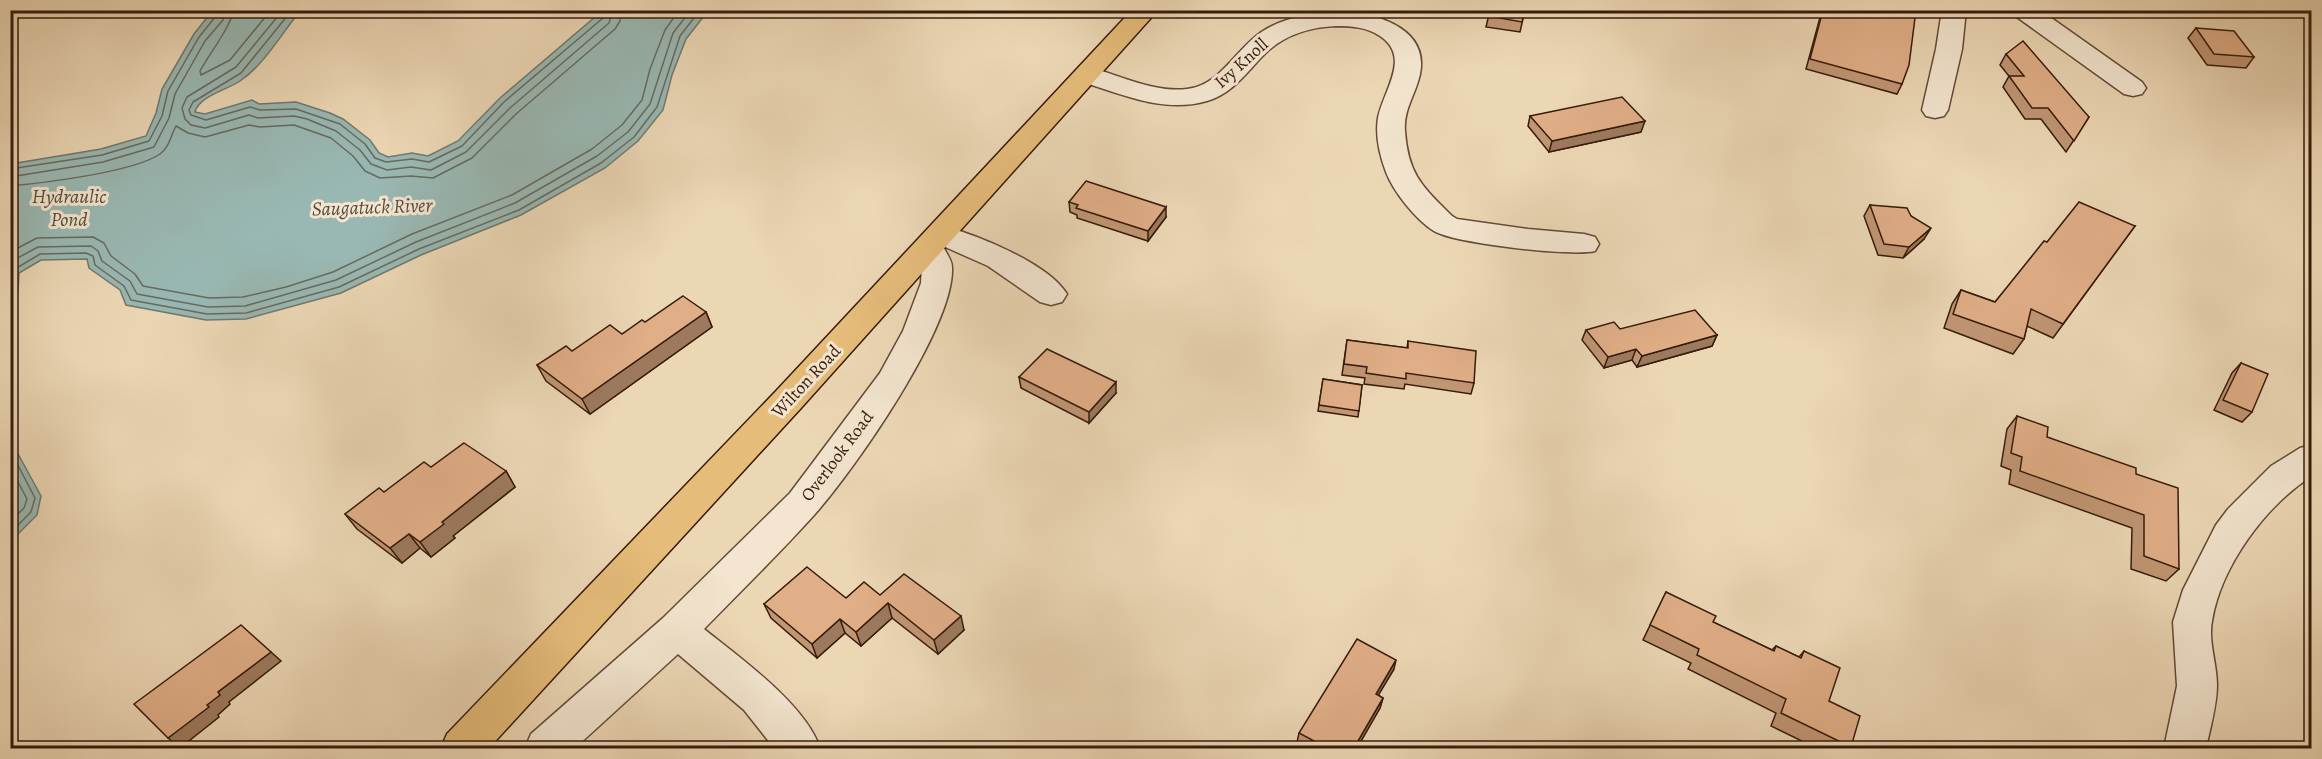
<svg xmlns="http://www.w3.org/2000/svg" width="2322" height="759" font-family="Alegreya,serif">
  <rect width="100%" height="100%" fill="#ecd7b5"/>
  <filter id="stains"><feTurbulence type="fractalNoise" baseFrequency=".00333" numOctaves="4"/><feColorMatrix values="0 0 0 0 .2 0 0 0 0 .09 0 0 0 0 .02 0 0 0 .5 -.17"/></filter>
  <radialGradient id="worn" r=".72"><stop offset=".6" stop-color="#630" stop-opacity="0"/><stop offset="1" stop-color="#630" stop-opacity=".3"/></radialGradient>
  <!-- water -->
  <g fill="#99b8b3" stroke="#717970" stroke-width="1.5">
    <path d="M213,10L300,11C282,33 264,65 240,81C227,90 199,96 195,112L205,114L252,100L259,104L296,102L330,113L343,119L370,140L379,153L388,157L412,153L428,156L458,141L500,98L602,11H708L686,39L672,75L663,110L638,141L605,168L521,215L421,255L341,293L246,319L206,320L126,305L120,290L89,268L87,259L41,260L19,273L18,292L11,307V164L101,149L146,136L156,113L162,89L194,34Z"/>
    <polygon points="11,441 41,496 37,515 11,541"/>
  </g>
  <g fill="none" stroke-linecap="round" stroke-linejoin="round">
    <!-- shore -->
    <g stroke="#686a5f" stroke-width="1.5">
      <path d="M234,10C228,31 211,51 200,71L201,75L230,60L271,10"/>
      <polyline points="283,10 236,67 187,97 182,108 185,119 191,125 205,128 249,115 258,118 294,116 307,119 336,131 360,150 371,164 387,170 411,167 431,170 466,152 510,108 609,23 613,10"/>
      <polyline points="292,10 241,73 193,102 189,110 191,115 206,120 250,107 260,110 296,109 340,124 365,144 375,158 386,162 412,159 429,162 462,146 504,102 603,18 605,10"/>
      <polyline points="10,169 102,155 149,141 162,116 168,91 199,37 216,16 217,10"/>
      <polyline points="10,177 103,162 154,147 169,118 175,94 205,41 223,20 224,10"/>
      <path d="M10,186C43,183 134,172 160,154C169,148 171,135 176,126L188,133L205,137L249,125L260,127L294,125L331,138L353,156L365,171L380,178L411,176L433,178L472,158L516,114L615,29L620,21L622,10"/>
      <polyline points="10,252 37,238 93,237 104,243 111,256 135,274 143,286 209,298 243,297 286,287 333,272 412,234 512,195 592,149 622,125 642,100 650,69 665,30 679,10"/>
      <polyline points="10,262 38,247 91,246 98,251 102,261 130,281 137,294 208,307 245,306 336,280 416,242 515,203 597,156 628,132 650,104 673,33 691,10"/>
      <polyline points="10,293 15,269 40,254 86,253 93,256 95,265 124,286 131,300 207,314 246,313 339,287 419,249 519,210 601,163 634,137 657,107 680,36 700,10"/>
      <polyline points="10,450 35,498 31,512 10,533"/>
      <polyline points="10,467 27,499 24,508 10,522"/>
    </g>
    <!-- minor casing -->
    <g stroke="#644a36" stroke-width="3">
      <g id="minor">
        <polygon points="1942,10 1966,10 1962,49 1948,110 1944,116 1935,118 1926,116 1922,110 1936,49"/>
        <polygon points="2011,10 2040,10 2142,82 2146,88 2142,94 2133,96 2124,94 2014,15"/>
        <path d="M1333,11C1369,11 1430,25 1420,74C1416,94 1403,110 1405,131C1408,175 1423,187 1452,216L1457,219L1528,229L1584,234L1595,237L1599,244L1595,251C1572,257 1453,243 1434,231C1416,220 1393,191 1386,172C1380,156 1375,136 1378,118C1383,91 1412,57 1380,36C1367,27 1351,26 1336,26C1312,27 1287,34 1269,50C1249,68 1235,93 1207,101C1163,114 1120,93 1079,81L1075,75L1079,69L1088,67C1120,75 1153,93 1187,89C1220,86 1237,47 1263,31C1283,18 1309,14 1333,11Z"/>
        <path d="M941,225C976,235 1047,262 1067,294L1062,302L1051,305L1040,302L988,266L943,246C946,253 952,260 952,267C955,326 855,469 815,514C779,554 741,591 704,629C740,658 805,704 820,748H774L744,710L678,654L575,748H525L531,734L663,618L790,493L880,373L903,331L921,283L922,264L914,248L918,241L928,238L926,235L931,228Z"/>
        <path d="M2312,445V476C2266,505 2221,566 2212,621C2208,641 2217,664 2217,685C2217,705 2210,729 2206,748H2164L2177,686L2173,622L2183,590L2216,525L2228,509L2271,466L2300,448Z"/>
      </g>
    </g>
    <!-- major casing -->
    <g stroke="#361b0b" stroke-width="3">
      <polygon id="major" points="1132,10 1158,10 801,408 489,748 441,748 447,734 777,390"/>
    </g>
    <!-- minor -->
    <use href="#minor" fill="#f3e5cf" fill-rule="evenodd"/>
    <!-- major -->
    <use href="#major" fill="#e6bc7a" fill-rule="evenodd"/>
  </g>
  <!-- wall -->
  <g fill="#c19674" stroke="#361b0b" stroke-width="1.5">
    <polygon points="1490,10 1525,10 1520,32 1486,27"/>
    <polygon points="1822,10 1916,10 1902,84 1897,94 1806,69"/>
    <polygon points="2196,28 2254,57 2246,68 2207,65 2188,38"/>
    <polygon points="2006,54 2089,117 2066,152 2041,119 2025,119 2003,87 2009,76 2000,65"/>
    <polygon points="1530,116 1641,132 1549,152 1528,126"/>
    <polygon points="1069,202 1166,217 1148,241 1077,218 1077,215 1070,212"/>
    <polygon points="1870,205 1911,216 1924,239 1903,258 1878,255 1864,216"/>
    <polygon points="2135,226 2053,338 2027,326 2024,339 2013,354 1944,328 1952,304 1961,290 1995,302 2047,242"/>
    <polygon points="706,312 712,327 590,414 546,381 537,365 572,351 622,334 645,322"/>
    <polygon points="1620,329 1717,335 1712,346 1637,367 1632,360 1604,368 1582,340 1586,330"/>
    <polygon points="1347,340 1407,348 1408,341 1474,383 1471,394 1405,384 1404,389 1364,384 1365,378 1342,375"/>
    <polygon points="2241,363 2252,412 2242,422 2214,410 2232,373"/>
    <polygon points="1019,377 1116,393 1089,423 1021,388"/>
    <polygon points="1323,379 1362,385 1358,417 1318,411"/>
    <polygon points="2017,416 2047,437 2136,474 2179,569 2166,581 2131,569 2132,528 2009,484 2011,470 2001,466 2007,429"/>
    <polygon points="431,467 506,471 515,487 453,536 455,538 431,557 420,548 402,563 357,529 345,514"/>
    <polygon points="1666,592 1713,622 1772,650 1776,646 1799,657 1804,651 1851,747 1849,748 1816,748 1771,726 1776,713 1688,669 1691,663 1643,640"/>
    <polygon points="880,595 964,630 938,654 892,618 861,646 845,633 817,658 771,618 764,604"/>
    <polygon points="1394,669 1378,695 1383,698 1380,708 1357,748 1308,748 1297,742 1299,733"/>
  </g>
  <!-- shaded-wall -->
  <g fill="#9d7a5e" stroke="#361b0b" stroke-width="1.5">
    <polygon points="1645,121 1641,132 1549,152 1552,141"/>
    <polygon points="1166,207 1166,217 1148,241 1148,231"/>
    <polygon points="1931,228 1924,239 1903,258 1909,247"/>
    <polygon points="706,312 712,327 590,414 582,399"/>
    <polygon points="1717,335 1712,346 1637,367 1642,356"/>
    <polygon points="1636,349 1632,360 1604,368 1608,357"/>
    <polygon points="1116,382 1116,393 1089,423 1089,412"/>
    <polygon points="506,471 515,487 453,536 455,538 431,557 420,542 442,522"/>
    <polygon points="409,534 420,548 402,563 390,548"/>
    <polygon points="888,603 892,618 861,646 856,632"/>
    <polygon points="961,616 964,630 938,654 934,640"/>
    <polygon points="840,619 845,633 817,658 812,644"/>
    <polygon points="271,652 281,661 229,702 230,704 218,715 219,717 180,748 168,738 207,705 218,692"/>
    <polygon points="1396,660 1394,669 1373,704 1376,694"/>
    <polygon points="1383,698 1380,708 1357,748 1354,748"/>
  </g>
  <!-- building -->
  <g fill="#e0ae87" stroke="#361b0b" stroke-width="1.5">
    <polygon points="1490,10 1525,10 1522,22 1488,16"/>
    <polygon points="1823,10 1916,10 1909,65 1902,84 1810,59"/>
    <polygon points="2196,28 2234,31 2254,57 2214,54"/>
    <polygon points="2023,41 2089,117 2074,141 2048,108 2032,108 2009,76 2024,76 2006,54"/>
    <polygon points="1622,97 1645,121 1552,141 1530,116"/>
    <polygon points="1086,181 1166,207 1148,231 1076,208 1078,205 1069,202"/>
    <polygon points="2079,202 2135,226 2063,324 2031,309 2024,339 1953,314 1961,290 1995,302 2044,241 2047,242"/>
    <polygon points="1870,205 1907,208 1911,216 1931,228 1909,247 1884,244"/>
    <polygon points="683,296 706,312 582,399 537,365 566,346 572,351 610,325 622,334 642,320 645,322"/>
    <polygon points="1695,310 1717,335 1642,356 1636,349 1608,357 1586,330 1614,322 1620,329"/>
    <polygon points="1347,340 1408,348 1408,341 1476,351 1474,383 1406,373 1406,379 1366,373 1367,367 1344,364"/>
    <polygon points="1047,349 1116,382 1089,412 1019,377"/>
    <polygon points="2241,363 2268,374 2252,412 2223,400"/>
    <polygon points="1323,379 1362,385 1359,411 1319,405"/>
    <polygon points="2017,416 2048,427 2047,437 2136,468 2136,474 2178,488 2179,569 2144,556 2144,515 2020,471 2022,457 2011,453"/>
    <polygon points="464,443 506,471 442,522 444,524 420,542 409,534 390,548 345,514 379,488 384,492 424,462 431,467"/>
    <polygon points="807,567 846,598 864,582 880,595 904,574 961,616 934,640 888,603 856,632 840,619 812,644 764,604"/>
    <polygon points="1666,592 1716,616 1713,622 1774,651 1776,646 1801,658 1804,651 1840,668 1829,701 1860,716 1851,747 1781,713 1786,699 1697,655 1699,649 1650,625"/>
    <polygon points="241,625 271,652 218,692 220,695 207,705 209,707 168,738 134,704"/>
    <polygon points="1357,639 1396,660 1376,694 1383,698 1354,748 1327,748 1299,733"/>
  </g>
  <g text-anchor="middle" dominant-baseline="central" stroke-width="6" stroke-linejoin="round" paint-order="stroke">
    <!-- street labels -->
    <g font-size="18" fill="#361b0b" stroke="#f3e5cf">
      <text transform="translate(1241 63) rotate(-42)">Ivy Knoll</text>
      <text transform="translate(806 381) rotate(-47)">Wilton Road</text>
      <text transform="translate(837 456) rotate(-53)">Overlook Road</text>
    </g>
    <!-- water labels -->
    <g font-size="20" font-style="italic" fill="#544a3d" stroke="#f3e5cf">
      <text x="69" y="196">Hydraulic<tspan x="69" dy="23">Pond</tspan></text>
      <text transform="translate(372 207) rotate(-2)">Saugatuck River</text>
    </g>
  </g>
  <!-- margin -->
  <rect width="2322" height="759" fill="none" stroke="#ecd7b5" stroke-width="36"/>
  <rect x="12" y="12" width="2298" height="735" fill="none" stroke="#361b0b" stroke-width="3"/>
  <rect x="18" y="18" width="2286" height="723" fill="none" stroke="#361b0b" stroke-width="1.5"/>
  <rect width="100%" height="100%" filter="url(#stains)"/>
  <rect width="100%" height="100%" fill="url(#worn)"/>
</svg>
